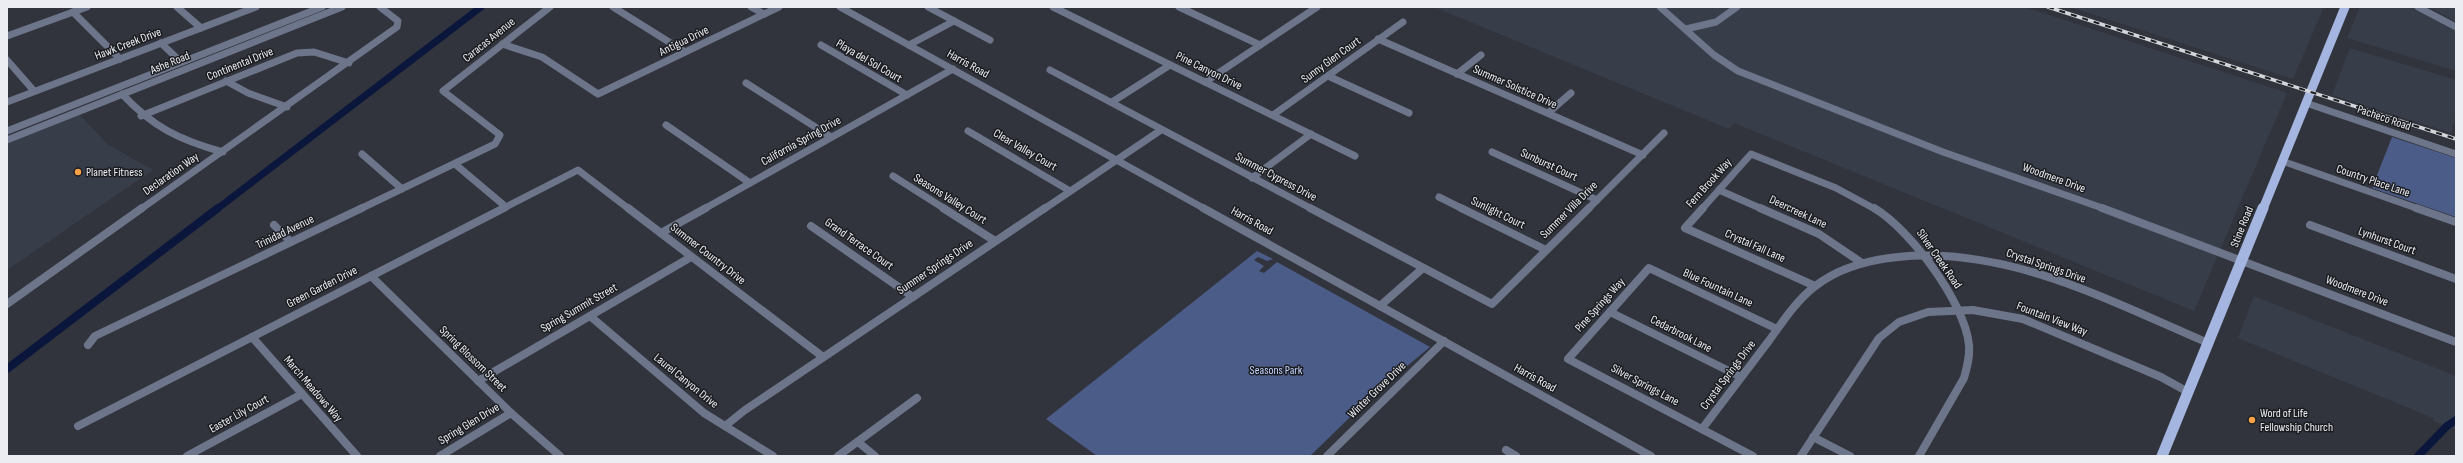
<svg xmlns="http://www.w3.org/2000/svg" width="2463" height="463" font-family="'Sofia Sans Condensed',sans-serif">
  <rect width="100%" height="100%" fill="#31343c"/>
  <!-- built -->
  <g fill="#383d4a">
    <polygon points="1434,7 2025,7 2287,93 2194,311 1734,123 1729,129"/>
    <polygon points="2070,7 2324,7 2293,79"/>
    <polygon points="2360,7 2413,7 2456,30 2456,71 2347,38"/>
    <polygon points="2427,7 2456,7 2456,22 2434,10"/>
    <polygon points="2350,48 2456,80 2456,114 2451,133 2332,95"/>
    <polygon points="80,115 107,144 153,170 7,270 7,144"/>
    <polygon points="2254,296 2456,376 2456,430 2433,421 2433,418 2238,338"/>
  </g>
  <!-- green -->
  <g fill="#4c5c88">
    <polygon points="2392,137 2456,158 2456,217 2372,188"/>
    <polygon points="1257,251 1273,259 1267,261 1258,257 1254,260 1264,266 1259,271 1264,273 1277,262 1430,347 1377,391 1310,456 1097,456 1046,419"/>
  </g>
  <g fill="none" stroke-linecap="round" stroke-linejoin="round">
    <!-- canal-far1 -->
    <polyline stroke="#0b163c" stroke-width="7" points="217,209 481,7"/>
    <!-- canal -->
    <g stroke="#0b163c" stroke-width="8">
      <polyline points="7,369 218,208"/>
      <polyline points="2418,456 2447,426 2456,420"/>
    </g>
    <!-- minor-far1 -->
    <g stroke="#6d758a" stroke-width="7">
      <polyline points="177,7 201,28"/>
      <polyline points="613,7 685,52"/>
      <polyline points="751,7 764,14"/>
      <polyline points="840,7 1205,209"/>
      <polyline points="928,7 990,40"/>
      <polyline points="1053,7 1355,156"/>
      <polyline points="1179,7 1260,45"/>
      <polyline points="1660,7 1714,55 1738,71 1943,152 2105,209"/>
      <polyline points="2418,7 2456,27"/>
      <polyline points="73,12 120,59"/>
      <polyline points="1686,29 1716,22 1737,7"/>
      <polyline points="7,36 87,7"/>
      <polyline points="1378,39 1643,155"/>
      <polyline points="161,43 181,62"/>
      <polyline points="502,44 542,57 598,94 779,7"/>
      <polyline points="821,45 907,95"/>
      <polyline points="909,45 954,21"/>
      <polyline points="7,60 34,91"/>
      <polyline points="1050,70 1312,209"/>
      <polyline points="1457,74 1481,55"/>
      <polyline points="1328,76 1409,113"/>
      <polyline points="226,81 248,93 287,107"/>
      <polyline points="1205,82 1317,7"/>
      <polyline points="746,83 831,137"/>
      <path d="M122,94C153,127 179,140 223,152"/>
      <polyline points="7,102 256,7"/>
      <polyline points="1112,102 1170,65"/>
      <polyline points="2306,103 2456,154"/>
      <polyline points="1548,113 1571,93"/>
      <polyline points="1273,115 1403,22"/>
      <polyline points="141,116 297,53 314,52 349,63"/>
      <polyline points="666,125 750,183"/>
      <polyline points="7,131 322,7"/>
      <polyline points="968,131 1070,191"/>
      <polyline points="7,140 342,7"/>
      <polyline points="1492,152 1597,200"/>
      <polyline points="362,154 402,189"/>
      <polyline points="2282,161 2419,209"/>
      <polyline points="455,164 506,207"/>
      <polyline points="893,176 945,209"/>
      <polyline points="1252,178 1311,134"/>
      <polyline points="1719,190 1762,209"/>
      <polyline points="1439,197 1463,209"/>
      <polyline points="141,209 397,27 398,21 380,7"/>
      <polyline points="360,209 495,144 500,135 443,91 550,7"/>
      <polyline points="502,209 578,170 629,209"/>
      <polyline points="704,209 953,69"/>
      <polyline points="1044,209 1161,130"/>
      <polyline points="1588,209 1664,133"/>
      <polyline points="1702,209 1751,154 1836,188 1875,209"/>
    </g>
    <!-- minor -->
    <g stroke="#6d758a" stroke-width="8">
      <polyline points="628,208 823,357"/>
      <polyline points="943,208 995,241"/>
      <polyline points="1203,208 1651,456"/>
      <polyline points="1310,208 1492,304 1589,208"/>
      <polyline points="1461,208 1546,250"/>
      <polyline points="1703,208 1685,228 1815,286"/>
      <polyline points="1760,208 1819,234 1862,263"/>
      <path d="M1874,208C1910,229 1965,303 1969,345C1970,357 1967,367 1964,378L1919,456"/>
      <polyline points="2102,208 2456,342"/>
      <polyline points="2416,208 2456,222"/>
      <polyline points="274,225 291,242"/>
      <polyline points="2310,225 2456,279"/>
      <polyline points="811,226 913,297"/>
      <polyline points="661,233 706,208"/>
      <polyline points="371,276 511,413 560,456"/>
      <polyline points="7,304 142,208"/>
      <polyline points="1380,306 1423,268"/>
      <polyline points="1610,312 1741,377"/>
      <polyline points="590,316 704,413 773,456"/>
      <polyline points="252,337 357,456"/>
      <polyline points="88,345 95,336 362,208"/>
      <polyline points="478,381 691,257"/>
      <polyline points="78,426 504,208"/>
      <polyline points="725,426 745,410 1045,208"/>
      <path d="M1702,429C1724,400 1746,371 1768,342C1782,323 1795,302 1814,287C1838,268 1868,260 1898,257C2008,246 2110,301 2208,343"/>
      <polyline points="1813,437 1850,456"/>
      <polyline points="858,442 875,456"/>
      <polyline points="1506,450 1516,456"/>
      <polyline points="187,456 302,394"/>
      <polyline points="440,456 511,413"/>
      <polyline points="838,456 917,398"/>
      <polyline points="1327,456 1444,341"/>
      <polyline points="1753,456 1568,359 1649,268 1777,329"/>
      <polyline points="1801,456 1879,338 1899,322 1928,312 1973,310 2023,319 2161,377 2188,392"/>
    </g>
    <!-- major-far1 -->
    <polyline stroke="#a4b5df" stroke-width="9" points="2263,209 2345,7"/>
    <!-- major -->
    <polyline stroke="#a4b5df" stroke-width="11" points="2162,456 2263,208"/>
    <!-- rail casing -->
    <g stroke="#d4d6dc" stroke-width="3.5">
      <polyline id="rail" points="2048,7 2456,139"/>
    </g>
    <!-- rail -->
    <use href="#rail" stroke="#1a1c20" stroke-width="2" stroke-dasharray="6" stroke-linecap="butt"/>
  </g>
  <!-- markers -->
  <g fill="#f7a149" stroke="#1a1c20" stroke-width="1.5">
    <circle cx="78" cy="172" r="4"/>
    <circle cx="2252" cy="420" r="4"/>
  </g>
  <g text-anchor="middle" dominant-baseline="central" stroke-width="3" stroke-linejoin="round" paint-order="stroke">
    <!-- street labels -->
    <g font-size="12" fill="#ebedf2" stroke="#1a1c20">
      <text transform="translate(489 40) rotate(-39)">Caracas Avenue</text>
      <text transform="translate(684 41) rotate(-26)">Antigua Drive</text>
      <text transform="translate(128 44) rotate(-21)">Hawk Creek Drive</text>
      <text transform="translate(1331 60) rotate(-36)">Sunny Glen Court</text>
      <text transform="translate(869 61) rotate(30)">Playa del Sol Court</text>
      <text transform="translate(170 63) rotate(-22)">Ashe Road</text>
      <text transform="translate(240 64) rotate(-22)">Continental Drive</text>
      <text transform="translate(968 64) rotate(29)">Harris Road</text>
      <text transform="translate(1209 71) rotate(26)">Pine Canyon Drive</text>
      <text transform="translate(1515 87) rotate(24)">Summer Solstice Drive</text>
      <text transform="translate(2384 118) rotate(19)">Pacheco Road</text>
      <text transform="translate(801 141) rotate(-29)">California Spring Drive</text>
      <text transform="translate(1025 150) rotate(30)">Clear Valley Court</text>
      <text transform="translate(1549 165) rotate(25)">Sunburst Court</text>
      <text transform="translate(171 174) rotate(-35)">Declaration Way</text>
      <text transform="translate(1276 177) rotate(28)">Summer Cypress Drive</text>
      <text transform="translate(2054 178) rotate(20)">Woodmere Drive</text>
      <text transform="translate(2373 181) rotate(19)">Country Place Lane</text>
      <text transform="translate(1709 183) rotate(-48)">Fern Brook Way</text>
      <text transform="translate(950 199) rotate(32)">Seasons Valley Court</text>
      <text transform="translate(1569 210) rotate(-45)">Summer Villa Drive</text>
      <text transform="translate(1798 212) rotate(25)">Deercreek Lane</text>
      <text transform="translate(1498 213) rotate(26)">Sunlight Court</text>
      <text transform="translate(1252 221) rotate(29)">Harris Road</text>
      <text transform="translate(2242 227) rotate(-68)">Stine Road</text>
      <text transform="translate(285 232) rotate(-26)">Trinidad Avenue</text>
      <text transform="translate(2387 241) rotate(20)">Lynhurst Court</text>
      <text transform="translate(859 244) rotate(35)">Grand Terrace Court</text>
      <text transform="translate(1755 246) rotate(24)">Crystal Fall Lane</text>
      <text transform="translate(708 254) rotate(38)">Summer Country Drive</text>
      <text transform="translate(1939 259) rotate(55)">Silver Creek Road</text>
      <text transform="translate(2046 266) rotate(19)">Crystal Springs Drive</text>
      <text transform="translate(935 267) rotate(-34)">Summer Springs Drive</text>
      <text transform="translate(322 287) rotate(-27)">Green Garden Drive</text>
      <text transform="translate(1718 288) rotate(25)">Blue Fountain Lane</text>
      <text transform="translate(2357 291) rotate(21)">Woodmere Drive</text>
      <text transform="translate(1600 305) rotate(-48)">Pine Springs Way</text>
      <text transform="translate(579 308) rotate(-30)">Spring Summit Street</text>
      <text transform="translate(2052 319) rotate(21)">Fountain View Way</text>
      <text transform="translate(1681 334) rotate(27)">Cedarbrook Lane</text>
      <text transform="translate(473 359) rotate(44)">Spring Blossom Street</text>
      <text transform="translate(1728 375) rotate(-53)">Crystal Springs Drive</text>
      <text transform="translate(1535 378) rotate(29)">Harris Road</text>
      <text transform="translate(686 381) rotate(39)">Laurel Canyon Drive</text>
      <text transform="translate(1645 385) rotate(28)">Silver Springs Lane</text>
      <text transform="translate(313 389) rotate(49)">March Meadows Way</text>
      <text transform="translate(1377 390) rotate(-44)">Winter Grove Drive</text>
      <text transform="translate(239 414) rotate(-29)">Easter Lily Court</text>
      <text transform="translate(469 424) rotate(-31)">Spring Glen Drive</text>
    </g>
    <!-- poi labels -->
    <g font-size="12" fill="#ebedf2" stroke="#1a1c20" text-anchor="start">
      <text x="86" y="172">Planet Fitness</text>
      <text x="2260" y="413">Word of Life<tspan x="2260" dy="14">Fellowship Church</tspan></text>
    </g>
    <!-- park labels -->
    <g font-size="12" fill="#c2d3fe" stroke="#1a1c20">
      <text x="1276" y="370">Seasons Park</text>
    </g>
  </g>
  <!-- border -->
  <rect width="2463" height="463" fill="none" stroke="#ebedf2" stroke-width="16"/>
</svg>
